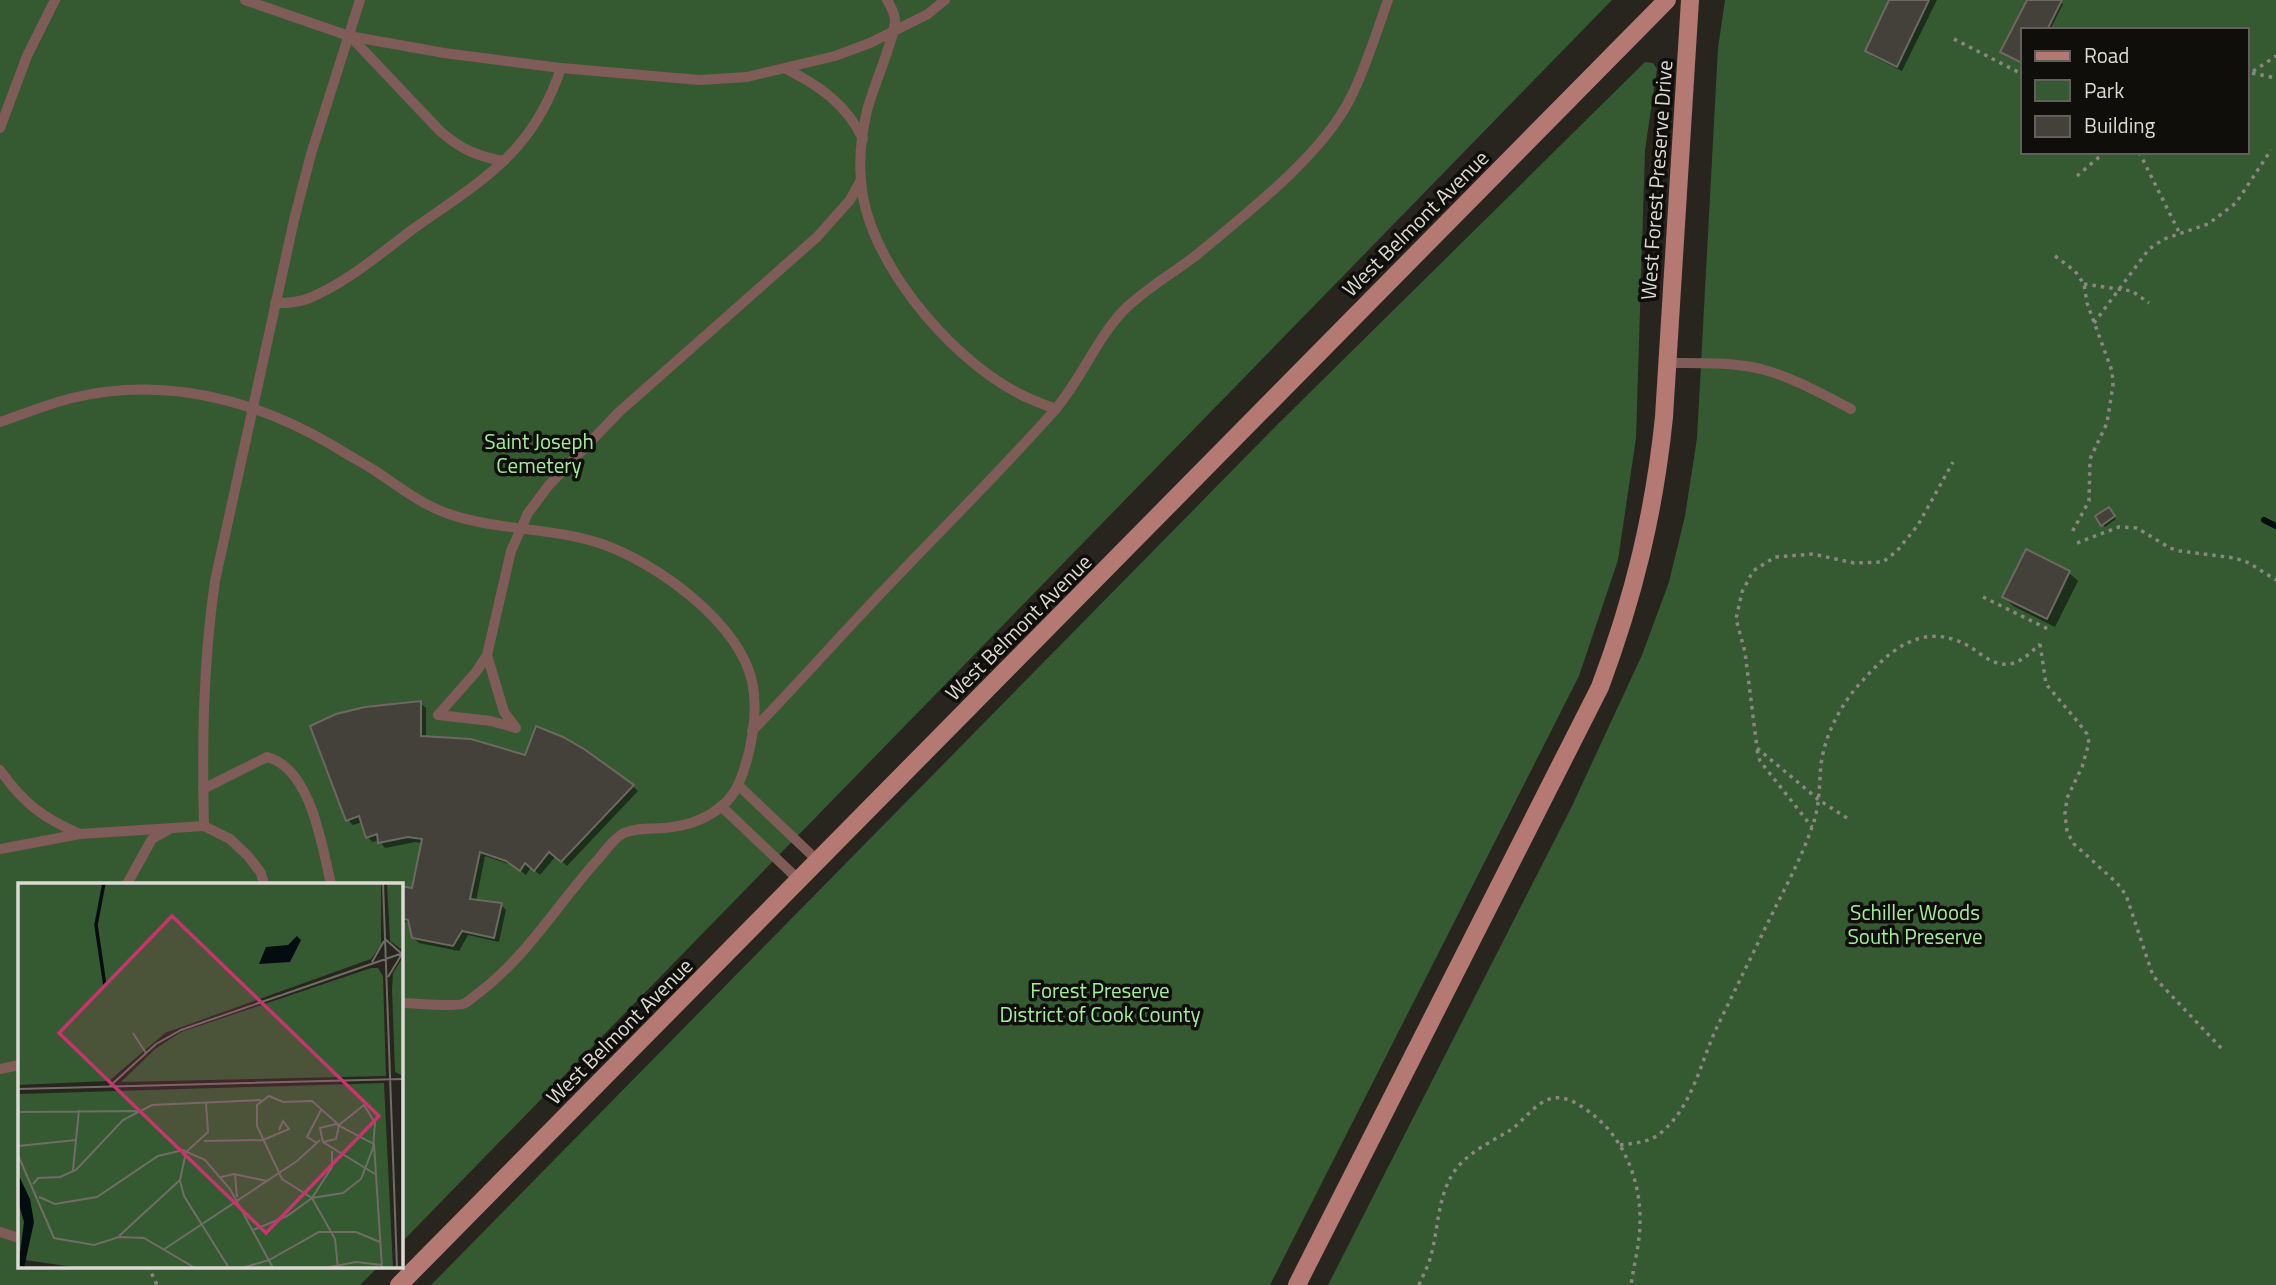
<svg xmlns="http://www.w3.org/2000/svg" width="2276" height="1285" font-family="'Titillium Web',sans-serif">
  <rect width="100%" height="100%" fill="#28251e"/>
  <!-- green -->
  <g fill="#355931" fill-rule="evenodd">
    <polygon points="0,0 1612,0 401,1243 401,884 19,884 19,1266 379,1266 360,1285 0,1285"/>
    <path d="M1725,0H2276V1285H1328L1572,806L1642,655L1669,582L1685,516L1697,438L1718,48ZM2022,30H2246V152H2022Z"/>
    <polygon points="1645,62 1653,63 1657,69 1645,150 1636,438 1618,560 1579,676 1270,1285 431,1285 1278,424"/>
  </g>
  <!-- shadow -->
  <g fill="#0007">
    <polygon points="1891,0 1937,0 1902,71 1872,56 1867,50"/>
    <polygon points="2029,0 2058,0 2063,4 2050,30 2022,30 2022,63 2004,54"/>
    <polygon points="2111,511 2116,519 2105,527 2103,524"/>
    <polygon points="2027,551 2069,573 2078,581 2055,627 2013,606 2004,597"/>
    <polygon points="420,703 426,708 426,738 633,786 638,791 567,866 556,856 540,875 531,867 526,875 514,866 485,856 476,901 501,905 506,910 499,942 468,935 459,951 419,943 413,938 410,923 401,921 401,888 413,890 423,843 415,842 385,848 379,840 373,842 367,837 362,822 353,825 348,820"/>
  </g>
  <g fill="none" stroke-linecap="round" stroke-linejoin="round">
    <!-- stream -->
    <polyline stroke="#020c11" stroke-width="6" points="2264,520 2276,526"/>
  </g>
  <!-- building -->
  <g fill="#44413a" stroke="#6d6961" stroke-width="2">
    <polygon points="1889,0 1929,0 1897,67 1865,51"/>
    <polygon points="2027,0 2062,0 2047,30 2022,30 2022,63 2000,52"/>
    <polygon points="2109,507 2115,516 2101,526 2095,516"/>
    <polygon points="2026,549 2070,571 2047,619 2002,597"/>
    <polygon points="421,701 421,736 471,739 525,755 536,726 563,737 584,749 634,785 561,862 549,852 534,871 525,863 520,871 506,861 480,852 470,899 502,903 494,938 462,931 453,946 412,938 408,920 401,918 401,886 412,888 422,839 408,837 378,843 377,834 366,838 359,816 346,821 310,726 336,714 365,707"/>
  </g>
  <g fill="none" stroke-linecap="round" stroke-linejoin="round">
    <!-- path -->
    <g stroke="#8a8781" stroke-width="3.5" stroke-dasharray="3.5 5" stroke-linecap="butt">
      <polyline points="1954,39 2022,74"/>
      <polyline points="2252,73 2276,78"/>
      <polyline points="2246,76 2276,56"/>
      <polyline points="2139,152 2180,234"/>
      <polyline points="2077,176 2105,152"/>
      <polyline points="2055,256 2075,271 2084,284 2087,303 2112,371 2113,385 2107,423 2090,459 2089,501 2071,534"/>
      <polyline points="2084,284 2132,291 2149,303"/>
      <polyline points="2094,323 2149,249 2164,239 2208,224 2236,203 2271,150"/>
      <polyline points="2077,543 2119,527 2137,528 2170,548 2180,551 2235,558 2249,563 2276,580"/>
      <polyline points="1983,597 2048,629"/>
      <polyline points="2040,644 2046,684 2078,722 2087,734 2089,743 2082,767 2067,798 2065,814 2067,832 2074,844 2117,883 2126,895 2153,976 2223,1050"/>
      <polyline points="1757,750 1760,761 1812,827"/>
      <polyline points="1847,818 1819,800 1757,748 1745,652 1736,619 1742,592 1753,571 1775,557 1813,554 1854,563 1883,562 1897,551 1918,525 1953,462"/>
      <path d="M1620,1145C1637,1143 1652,1142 1664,1130C1693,1104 1701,1061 1717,1027C1737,986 1757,945 1777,904C1790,879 1803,853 1812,827C1820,806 1819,786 1821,764C1825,736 1838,710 1856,688C1888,651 1923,618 1972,648C1983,656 1995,666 2010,664C2022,662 2031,652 2040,644"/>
      <polyline points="148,1266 157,1285"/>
      <path d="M1419,1285C1423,1275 1429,1265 1431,1255C1439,1227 1437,1195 1456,1169C1470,1151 1493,1141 1512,1129C1524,1120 1538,1100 1554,1098C1568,1096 1582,1106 1592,1114C1624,1138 1641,1182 1640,1222C1640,1243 1634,1264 1631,1285"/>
    </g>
    <!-- lane -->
    <g stroke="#805c58" stroke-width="10">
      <polyline points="245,0 349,36 444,53 561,68 699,80 747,77 835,56 870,43 928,14 945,0"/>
      <path d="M887,0C890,5 894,13 895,19C896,36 872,89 867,111C862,132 859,159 861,180C865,258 949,357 1016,392C1029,399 1042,404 1056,409"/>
      <path d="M350,36L440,131C459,148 478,157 504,161"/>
      <path d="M786,69C819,85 847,105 863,139"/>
      <polyline points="0,128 27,56 55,0"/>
      <path d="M275,303C286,303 296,303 307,299C345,284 380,254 413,229C448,204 489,179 517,147C538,123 551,98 561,68"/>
      <path d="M1667,363C1698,363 1730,362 1761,369C1792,377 1822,394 1851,409"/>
      <path d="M0,422C24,414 48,404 72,398C163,376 254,399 332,445C346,454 361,462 374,470C398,486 419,503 446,513C496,531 552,527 602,544C657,563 738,622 752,681C759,713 751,754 739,783C728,809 699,824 672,827C655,830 641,826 624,833C615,837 607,849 600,857C559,902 529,954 480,992C475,995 469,1002 463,1004C450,1007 416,1003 401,1003"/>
      <polyline points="487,655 504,712 516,728 491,721 438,715 476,672 487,655 511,551 528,513 549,485 619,412 817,237 850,200 861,180"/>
      <path d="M752,731C797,685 839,637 883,591C940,531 999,473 1054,411C1081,380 1095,341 1123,311C1146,288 1174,273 1199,253C1248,212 1321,156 1350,99C1366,68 1376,33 1388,0"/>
      <path d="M0,770C23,803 43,818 80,834"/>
      <polyline points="738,785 819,862"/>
      <path d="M203,789L267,757C311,768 322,846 331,884"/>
      <polyline points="721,806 800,881"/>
      <path d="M204,826C202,744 203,663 215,581L294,220L311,154L360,0"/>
      <polyline points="0,849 80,834 204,826 230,839 248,856 261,873 264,884"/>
      <polyline points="127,884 152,839 170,829"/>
      <polyline points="0,1069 19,1065"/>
      <polyline points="0,1232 19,1238"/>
    </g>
    <!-- secondary -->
    <g stroke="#b47973" stroke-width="18">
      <polyline points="399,1285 1667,0"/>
      <path d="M1297,1285L1600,687C1634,596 1654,514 1664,417L1690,0"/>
    </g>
  </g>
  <g text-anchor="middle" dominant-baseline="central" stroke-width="7" stroke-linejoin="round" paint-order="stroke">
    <!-- street labels -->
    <g font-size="21" fill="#dcdad5" stroke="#100e0b">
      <text transform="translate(1656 180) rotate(-86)">West Forest Preserve Drive</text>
      <text transform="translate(1415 223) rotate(-45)">West Belmont Avenue</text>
      <text transform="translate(1018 627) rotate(-45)">West Belmont Avenue</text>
      <text transform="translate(619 1031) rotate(-45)">West Belmont Avenue</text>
    </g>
    <!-- park labels -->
    <g font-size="21" fill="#a1ee97" stroke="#100e0b">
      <text x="539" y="441">Saint Joseph<tspan x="539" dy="24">Cemetery</tspan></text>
      <text x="1915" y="912">Schiller Woods<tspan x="1915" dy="24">South Preserve</tspan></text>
      <text x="1100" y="990">Forest Preserve<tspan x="1100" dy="24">District of Cook County</tspan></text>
    </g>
  </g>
  <!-- overview -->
  <g transform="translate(18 883)">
    <rect width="385" height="385" fill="#28251e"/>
    <path d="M0,0H363V62L353,76L147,150L91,198L0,202ZM369,0H385L383,66L372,58ZM385,74V193L377,189L374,106L375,90ZM353,85H360L365,93L368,193L103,199L137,166L163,149ZM366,200L375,385H62L0,376V211Z" fill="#355931"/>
    <path d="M279,53L283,57L272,79L241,81L248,64L270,62ZM0,291L12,316L16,339L6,385H0L6,339L0,318Z" fill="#020c11"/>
    <path fill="none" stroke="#020c11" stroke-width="3.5" d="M86,0L78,42L87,103"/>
    <path fill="none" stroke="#706d67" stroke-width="2" d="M365,0L379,385M367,56L384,71L370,94M354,79L366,58M115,150L128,170M92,203L138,161L163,147L385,70M0,206L385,196M0,229L120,228M186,258L245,257L271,246L265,238L261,247M305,259L318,256L321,242L346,222L357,240L355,265L343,296L325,310L294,315L264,296L239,243V222L251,213L265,219L294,218L321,242M299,260L289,254L303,227M0,263L58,257M0,272L36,355L76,362L101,354L126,355L177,385M55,287L61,227M357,291L305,259L302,245L318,241L356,261L364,385M217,292L219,314M203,294L216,291L249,298M162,298L166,313L211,385M15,301L20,295L42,294L58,287L105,237L134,222L243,217M21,314L37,321L79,314L140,273L165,267L187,277L212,306L255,385M294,315L317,356L320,385M235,347L269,333L294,315L314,284V268M101,353L162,297L168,269L190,249L188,220M145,367L279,278L302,257M224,385L251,377L301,349H338L362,359M307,385L338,379L364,382"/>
    <path fill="#c6356d" fill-opacity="0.15" stroke="#c6356d" stroke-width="3.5" d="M154,33L361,233L248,350L41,150Z"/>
    <rect width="385" height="385" fill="none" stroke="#dcdad5" stroke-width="3.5"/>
  </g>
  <!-- legend -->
  <rect x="2021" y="28" width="228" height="126" fill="#100e0b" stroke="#62605c" stroke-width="2"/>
  <rect x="2035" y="51" width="35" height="10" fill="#b47973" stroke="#62605c" stroke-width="2"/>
  <text x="2084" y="63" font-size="21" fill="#dcdad5">Road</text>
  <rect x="2035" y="80" width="35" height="21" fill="#355931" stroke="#62605c" stroke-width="2"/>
  <text x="2084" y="98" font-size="21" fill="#dcdad5">Park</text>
  <rect x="2035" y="116" width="35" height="21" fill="#44413a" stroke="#62605c" stroke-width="2"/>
  <text x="2084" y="133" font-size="21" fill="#dcdad5">Building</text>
</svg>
